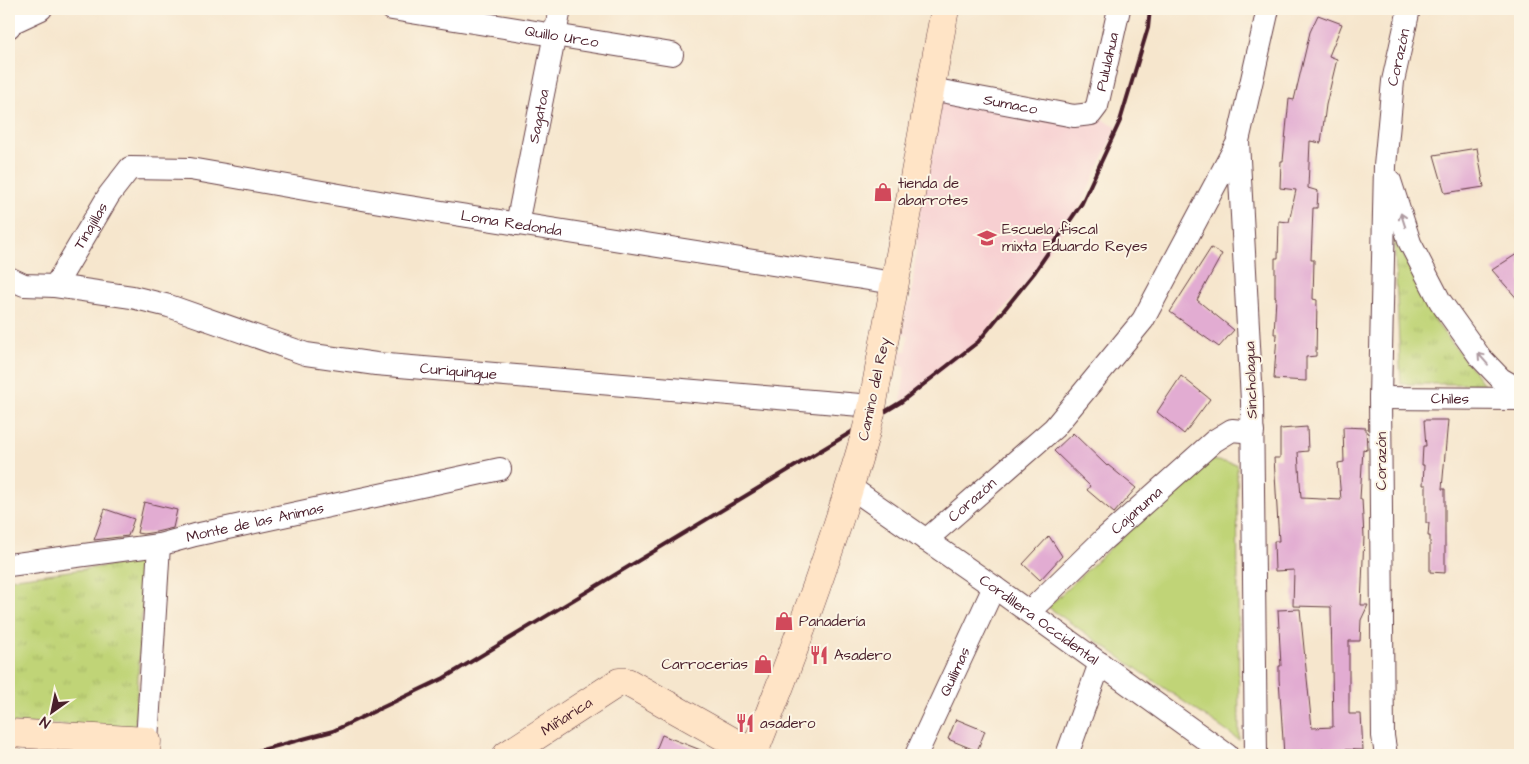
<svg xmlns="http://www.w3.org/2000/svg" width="1529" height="764" font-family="'Architects Daughter',sans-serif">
  <defs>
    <pattern id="grass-tufts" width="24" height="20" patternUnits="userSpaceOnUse" patternTransform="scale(1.25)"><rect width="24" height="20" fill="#c0d477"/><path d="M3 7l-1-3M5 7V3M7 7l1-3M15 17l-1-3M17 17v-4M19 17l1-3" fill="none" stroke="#a6b667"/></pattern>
  </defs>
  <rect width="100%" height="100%" fill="#fcf5e5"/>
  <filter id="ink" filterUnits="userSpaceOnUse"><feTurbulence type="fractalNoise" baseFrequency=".02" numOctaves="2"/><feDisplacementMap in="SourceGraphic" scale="10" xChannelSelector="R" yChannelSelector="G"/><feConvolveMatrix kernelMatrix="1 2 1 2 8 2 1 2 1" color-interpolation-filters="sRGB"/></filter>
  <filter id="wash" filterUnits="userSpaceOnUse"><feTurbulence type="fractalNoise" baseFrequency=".0096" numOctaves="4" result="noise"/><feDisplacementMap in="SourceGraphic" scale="20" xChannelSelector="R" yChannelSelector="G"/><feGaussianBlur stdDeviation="1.12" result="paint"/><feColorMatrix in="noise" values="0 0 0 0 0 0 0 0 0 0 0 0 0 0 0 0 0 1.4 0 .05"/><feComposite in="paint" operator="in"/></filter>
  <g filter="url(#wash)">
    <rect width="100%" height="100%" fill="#f6e6cd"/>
    <!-- built -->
    <polygon fill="#f7cfd1" points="931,89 1091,114 1117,127 1082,203 1034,273 978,342 901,402 905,367 899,366 901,350 906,351 908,335 902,334 906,303 911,303"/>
    <!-- grass -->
    <g fill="url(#grass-tufts)" stroke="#857a51">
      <polygon points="1394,236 1437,324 1484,384 1401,384"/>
      <polygon points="145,561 135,727 9,723 9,579"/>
    </g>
    <!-- pitch -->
    <polygon fill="#c0d477" stroke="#857a51" points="1205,459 1237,464 1239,740 1048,607"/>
    <g id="blocks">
      <!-- building -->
      <g fill="#e2acd2">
        <polygon points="1318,15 1342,24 1329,56 1337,59 1326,105 1321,143 1310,141 1308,188 1318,191 1317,208 1313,208 1311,260 1314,260 1313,299 1317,300 1316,356 1306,357 1306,381 1274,379 1277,334 1274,334 1276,297 1275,297 1275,258 1278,258 1279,221 1289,222 1296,190 1280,188 1281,161 1283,161 1289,99 1294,100 1310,32"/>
        <polygon points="1477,148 1484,187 1445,193 1434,155"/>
        <polygon points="1211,248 1222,254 1197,300 1234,330 1219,347 1170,312"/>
        <polygon points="1520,252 1520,302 1492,270"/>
        <polygon points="1181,376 1210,399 1184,434 1157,412"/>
        <polygon points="1424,420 1448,420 1442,489 1445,489 1445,573 1430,572 1430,536 1428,536 1429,523 1426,523 1426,485 1423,485 1424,465 1422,465 1423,446 1426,446"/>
        <polygon points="1307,427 1308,451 1298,452 1301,498 1341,500 1338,463 1344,462 1343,427 1366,428 1367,450 1363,449 1360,499 1362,499 1364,537 1361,605 1368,605 1361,620 1360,641 1349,641 1349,714 1361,714 1363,750 1322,749 1322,755 1284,755 1279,679 1279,666 1281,666 1278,610 1300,609 1312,728 1333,727 1331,607 1293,606 1294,570 1275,571 1274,541 1279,541 1274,458 1280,458 1280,429"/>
        <polygon points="1073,433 1107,466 1108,465 1136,488 1114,513 1087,490 1090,486 1054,451"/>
        <polygon points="144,502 177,510 173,528 156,532 143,534 137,533"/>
        <polygon points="105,509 134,519 128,536 94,540"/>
        <polygon points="1049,536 1062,556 1040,580 1023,564"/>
        <polygon points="956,719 985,731 977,751 948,739"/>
        <polygon points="662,735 711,754 711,755 654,755"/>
      </g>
    </g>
  </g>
  <g filter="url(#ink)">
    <use href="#blocks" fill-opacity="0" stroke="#643d43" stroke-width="1"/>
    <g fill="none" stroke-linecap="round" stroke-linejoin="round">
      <!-- street casing -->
      <g stroke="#643d43" stroke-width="24">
        <g id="street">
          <path id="s1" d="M392,9L672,54"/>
          <polyline points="9,27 13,22 41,9"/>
          <path id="s2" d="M931,89L1074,116L1091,114L1097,106L1119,9"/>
          <polyline points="1390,181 1410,243 1440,301 1480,357 1501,379 1520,390"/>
          <path id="s3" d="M517,224L560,9"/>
          <path id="s4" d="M9,278L24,285L55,286L132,297L169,306L306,354L376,364L872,406"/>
          <path id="s5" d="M55,286L109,195L130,168L190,169L397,205L894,283"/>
          <path id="s6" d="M1380,398L1520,399"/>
          <path id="s7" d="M850,487L994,587L1227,755"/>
          <path id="s8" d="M926,540L1054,428L1143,320L1238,142"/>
          <path id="s9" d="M9,565L159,545L195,535L500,469"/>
          <path id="s10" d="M1029,612L1103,540L1214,441L1232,430L1253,432"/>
          <polyline points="147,741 159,545"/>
          <path id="s11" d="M916,755L994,587"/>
          <polyline points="1067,755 1100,663"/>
          <polyline points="1256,755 1252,401 1238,141 1268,9"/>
          <path id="s12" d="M1386,755L1383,736L1380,398L1385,166L1393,81L1409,9"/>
        </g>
      </g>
      <!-- secondary casing -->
      <g stroke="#643d43" stroke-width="29">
        <g id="secondary">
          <polyline points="871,413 945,9"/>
          <polyline points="9,733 147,741 146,755"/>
          <path id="s13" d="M507,755L619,682H627L753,753"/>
          <path d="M753,755C795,650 834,544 865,435"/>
        </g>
      </g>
      <!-- street -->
      <use href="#street" stroke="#fff" stroke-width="22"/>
      <!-- secondary -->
      <use href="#secondary" stroke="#ffe4c6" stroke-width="28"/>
      <!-- rail -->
      <g stroke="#4a1f2b" stroke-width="4">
        <polyline points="1520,112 1520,138"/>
        <polyline points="243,755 333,731 444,678 901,402 978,342 1034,273 1082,203 1120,121 1148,28 1150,9"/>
      </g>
      <!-- secondary-bridge casing -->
      <g stroke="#643d43" stroke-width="29" stroke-linecap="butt">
        <polyline id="secondary-bridge" points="865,435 871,413"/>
      </g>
      <!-- secondary-bridge -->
      <use href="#secondary-bridge" stroke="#ffe4c6" stroke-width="28"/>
    </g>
    <!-- one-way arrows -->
    <defs><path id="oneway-shaft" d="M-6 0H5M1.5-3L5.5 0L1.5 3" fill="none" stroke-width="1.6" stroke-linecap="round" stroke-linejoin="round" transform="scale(1.25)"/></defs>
    <g stroke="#ae9aa0">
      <use href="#oneway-shaft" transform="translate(1403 220) rotate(-108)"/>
      <use href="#oneway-shaft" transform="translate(1483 359) rotate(-131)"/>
    </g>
  </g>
  <!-- icons -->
  <defs>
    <g id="shop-bare" transform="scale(1.5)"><path d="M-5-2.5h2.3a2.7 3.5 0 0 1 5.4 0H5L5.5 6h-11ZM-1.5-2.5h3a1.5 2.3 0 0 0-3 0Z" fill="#d1495b" stroke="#fcf5e5" stroke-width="2.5" paint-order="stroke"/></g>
    <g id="school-bare" transform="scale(1.5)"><path d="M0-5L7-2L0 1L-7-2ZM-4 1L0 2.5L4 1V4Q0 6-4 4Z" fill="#d1495b" stroke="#fcf5e5" stroke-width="2.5" paint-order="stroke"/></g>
    <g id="restaurant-bare" transform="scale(1.5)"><path d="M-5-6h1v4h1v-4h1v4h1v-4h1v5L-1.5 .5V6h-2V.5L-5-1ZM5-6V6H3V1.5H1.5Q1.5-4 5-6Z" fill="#d1495b" stroke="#fcf5e5" stroke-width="2.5" paint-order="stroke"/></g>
  </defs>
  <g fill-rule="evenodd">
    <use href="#shop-bare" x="883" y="192"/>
    <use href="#school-bare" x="987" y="238"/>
    <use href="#shop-bare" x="784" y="621"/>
    <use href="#restaurant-bare" x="819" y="655"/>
    <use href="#shop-bare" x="763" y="664"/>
    <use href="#restaurant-bare" x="745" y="723"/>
  </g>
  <g text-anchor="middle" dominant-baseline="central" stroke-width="4" stroke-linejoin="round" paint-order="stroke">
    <!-- street labels -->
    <g font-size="15" fill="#4a1f2b" stroke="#fcf5e5">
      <text stroke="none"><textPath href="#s1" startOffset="172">Quillo Urco</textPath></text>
      <text stroke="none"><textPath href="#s12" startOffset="699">Corazón</textPath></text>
      <text stroke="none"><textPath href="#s2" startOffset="218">Pululahua</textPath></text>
      <text stroke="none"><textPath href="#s2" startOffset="81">Sumaco</textPath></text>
      <text stroke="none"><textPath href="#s3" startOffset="110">Sagatoa</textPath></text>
      <text stroke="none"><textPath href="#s5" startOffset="526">Loma Redonda</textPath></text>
      <text stroke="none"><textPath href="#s5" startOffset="70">Tinajillas</textPath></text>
      <text stroke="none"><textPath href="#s4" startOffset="462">Curiquingue</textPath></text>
      <text transform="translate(1251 380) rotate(-92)">Sincholagua</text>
      <text transform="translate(874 389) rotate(-78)">Camino del Rey</text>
      <text stroke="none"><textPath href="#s6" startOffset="70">Chiles</textPath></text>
      <text transform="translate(1381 461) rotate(-90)">Corazón</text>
      <text stroke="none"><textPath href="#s8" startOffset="61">Corazón</textPath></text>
      <text stroke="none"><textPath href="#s10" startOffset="148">Cajanuma</textPath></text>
      <text stroke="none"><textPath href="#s9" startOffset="250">Monte de las Animas</textPath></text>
      <text stroke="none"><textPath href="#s7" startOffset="231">Cordillera Occidental</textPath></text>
      <text stroke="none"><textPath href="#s11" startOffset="92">Quilimas</textPath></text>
      <text stroke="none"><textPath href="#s13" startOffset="71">Miñarica</textPath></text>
    </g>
    <!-- poi labels -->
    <g font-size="15" fill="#4a1f2b" stroke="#fcf5e5" text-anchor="start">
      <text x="898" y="183">tienda de<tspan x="898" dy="17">abarrotes</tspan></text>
      <text x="1002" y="229">Escuela fiscal<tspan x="1002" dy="17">mixta Eduardo Reyes</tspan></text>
      <text x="799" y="621">Panadería</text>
      <text x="834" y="655">Asadero</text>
      <text x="748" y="664" text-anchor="end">Carrocerias</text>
      <text x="760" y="723">asadero</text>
    </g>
  </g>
  <!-- margin -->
  <rect width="1529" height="764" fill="none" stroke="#fcf5e5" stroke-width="30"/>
  <!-- north arrow -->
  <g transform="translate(52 712) rotate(213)" stroke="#fcf5e5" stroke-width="4" paint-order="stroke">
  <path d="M0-4L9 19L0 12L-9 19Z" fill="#4a1f2b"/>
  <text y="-8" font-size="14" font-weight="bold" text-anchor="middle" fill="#4a1f2b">N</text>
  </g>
</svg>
